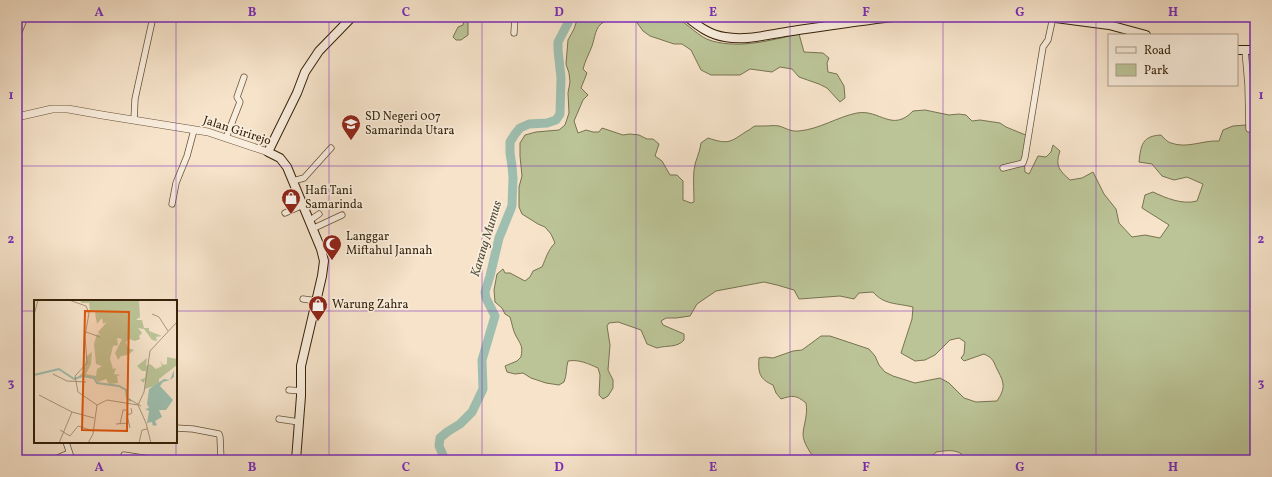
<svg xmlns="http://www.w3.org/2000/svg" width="1272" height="477" font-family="Vollkorn,serif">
  <rect width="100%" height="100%" fill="#f6e3ca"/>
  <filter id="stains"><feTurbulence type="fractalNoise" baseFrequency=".005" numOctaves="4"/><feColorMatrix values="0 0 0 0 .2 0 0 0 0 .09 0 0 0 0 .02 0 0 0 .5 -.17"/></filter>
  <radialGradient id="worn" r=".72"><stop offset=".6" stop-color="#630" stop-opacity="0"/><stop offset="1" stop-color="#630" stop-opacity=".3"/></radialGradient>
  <!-- green -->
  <g fill="#bbc497" stroke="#787350">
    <polygon points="465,17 471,17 468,22 468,35 461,40 456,40 453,37 458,27 463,25"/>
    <path d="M578,17H626C619,20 611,19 604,22C595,26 595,38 592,46C589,54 585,61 583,69L587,73L581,88L588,95L583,100L574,121L578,133L586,130L593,132H599L602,128L623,135L630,134L639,135L647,139H653L659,144L655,156L662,161L670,175H677L683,181V200L691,203L694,202C694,192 693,181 694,170C695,160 700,153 701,143L708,138C729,145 730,142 747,131C750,130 752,127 755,126C758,126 761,126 764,126C770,126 774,125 779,126C786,128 791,132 799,131C820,129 837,117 857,113C880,109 892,133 913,111L925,110L949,115L959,114L966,115L972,121L980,120L1000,123L1006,127L1028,136L1024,159L1025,172L1029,174L1038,156L1046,157L1051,152L1053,145L1060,151C1055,166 1059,170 1070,180L1082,178L1093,172L1104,194L1116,209L1119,223L1132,237L1145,235L1160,238L1169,225L1142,208L1145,195L1153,192C1166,198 1182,205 1197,201L1203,184L1187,177L1174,180L1162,176L1152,164L1139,162C1141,145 1142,136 1161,135C1164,138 1167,142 1171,143C1187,149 1203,140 1219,141L1223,130L1233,126L1246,125L1250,118L1255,117V460H971C966,459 964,456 960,453C952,449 945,451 936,452L929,460H815C811,453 803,443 803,434C804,423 808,415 806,403C796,395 793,395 781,399L776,393L773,385C759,379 758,372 759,358L765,357L773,358L793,351L802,350L821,336H830L869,349L875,356L879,365L885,372L893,376L915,383L940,378L949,383L964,398L976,402L997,401C1005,389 1005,384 998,371C993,362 995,359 984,354L964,361L961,358L964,354L965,342L959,338L950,340L935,355L925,360L915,361L901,353L912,319L913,307C897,303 884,305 873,292L859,293L854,299L840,296L799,299L794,290L777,285L764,282L716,291L697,304L690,316L676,318H666L661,321L663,325L684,334V340C677,348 667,345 657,348L647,344L641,330L618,322L609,323L607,326L610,345L608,370L613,380V388L608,396L603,399L599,395L600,375L598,368C589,364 579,359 568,361C566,368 567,375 564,382L559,385L546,383L531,378L523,373L515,374L507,372L505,366L517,361L521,357C523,346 521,345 516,336C513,331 512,323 510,317L505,314L502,308L495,302L494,290L497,274L503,269L505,273H510L525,281L530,277L533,271L542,267C546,258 548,250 555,243L551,234L545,227L538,224L522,214L519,207V187L522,176L520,156V143L525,135L536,132L559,130L565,125L569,113L568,93L570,82L569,73L566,64L568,40L574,29Z"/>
    <path d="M628,17C636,17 671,15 676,18C689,24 698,37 712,41C742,49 770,40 799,34L804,52L823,53L829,58L827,63L828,72L837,74L844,86L845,98L840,102L827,88L819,84L799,77L792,69L780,67L772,72L750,69L740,75H711L701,70L691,50L682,44H674L650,36L643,31L635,20Z"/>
  </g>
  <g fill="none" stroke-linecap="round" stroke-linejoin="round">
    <!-- river -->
    <polyline stroke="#9ebfb0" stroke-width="9" points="442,460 443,455 439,446 440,438 447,432 460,424 472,412 483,389 482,360 495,316 486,298 485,292 490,276 499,238 512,206 513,178 512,166 510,153 510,142 515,134 520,128 529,124 547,123 556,120 560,114 561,78 558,50 558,42 568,23 570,17"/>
    <!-- minor casing -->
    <g stroke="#665238" stroke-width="7">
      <g id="minor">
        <polyline points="514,33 515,17"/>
        <polyline points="17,37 25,17"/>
        <polyline points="1245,50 1248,85 1249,129"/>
        <polyline points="134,120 135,99 153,17"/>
        <polyline points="226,138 240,102 237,97 244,77"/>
        <polyline points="1003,168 1023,163 1025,157 1043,47 1048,40 1053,17"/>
        <polyline points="293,181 304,178 331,148"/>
        <polyline points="172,204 176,183 187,156 194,130"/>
        <polyline points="285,213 303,205"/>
        <polyline points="309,221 319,214"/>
        <polyline points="312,229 342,215"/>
        <polyline points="303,299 317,301"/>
        <polyline points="289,390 302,391"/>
        <polyline points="279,419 299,422"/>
        <polyline points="176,428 193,429 219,434 220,437 221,459"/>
        <polyline points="66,442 72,460"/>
        <polyline points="124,455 156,460"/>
        <polyline points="53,460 69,453"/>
        <polyline points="221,460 221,459 230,460"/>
      </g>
    </g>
    <!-- tertiary casing -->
    <g stroke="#665238" stroke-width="8">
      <polyline id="tertiary" points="17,117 52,109 68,109 102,115 208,132 268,152"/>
    </g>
    <!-- secondary casing -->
    <g stroke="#362208" stroke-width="10">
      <g id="secondary">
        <path d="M687,17C698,26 710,35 725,37C747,41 770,34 792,31C826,26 859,21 893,17"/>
        <polyline points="1048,17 1109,25 1146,35"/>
        <polyline points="1237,50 1255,50"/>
        <polyline points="296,460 301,396 301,366 322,276 324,261 321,249 287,167 280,158 268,152 297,93 305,72 319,51 352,17"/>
      </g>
    </g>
    <!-- minor -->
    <use href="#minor" stroke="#f9eddd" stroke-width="5.5"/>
    <!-- tertiary -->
    <use href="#tertiary" stroke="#f9eddd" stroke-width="7"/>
    <!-- secondary -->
    <use href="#secondary" stroke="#f9eddd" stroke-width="8"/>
  </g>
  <!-- grid -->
  <path fill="none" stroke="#7b2cbf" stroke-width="1" stroke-opacity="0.55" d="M176,17V301M329,17V460M482,17V460M636,17V460M790,17V460M943,17V460M1096,17V460M17,166H1255M17,311H35M176,311H1255M176,442V460"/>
  <!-- icons -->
  <defs>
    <g id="school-pin" transform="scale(1)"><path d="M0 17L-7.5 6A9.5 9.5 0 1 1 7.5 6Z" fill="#8f2418" stroke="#f9eddd"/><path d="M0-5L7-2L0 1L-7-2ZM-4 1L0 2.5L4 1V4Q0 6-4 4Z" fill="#fff"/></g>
    <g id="shop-pin" transform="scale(1)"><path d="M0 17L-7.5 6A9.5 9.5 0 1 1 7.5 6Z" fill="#8f2418" stroke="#f9eddd"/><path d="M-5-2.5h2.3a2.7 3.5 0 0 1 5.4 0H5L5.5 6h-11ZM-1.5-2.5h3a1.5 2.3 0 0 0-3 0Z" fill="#fff"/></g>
    <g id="mosque-pin" transform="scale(1)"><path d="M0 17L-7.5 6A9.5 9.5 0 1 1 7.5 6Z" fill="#8f2418" stroke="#f9eddd"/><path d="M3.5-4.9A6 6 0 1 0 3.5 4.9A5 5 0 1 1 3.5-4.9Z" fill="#fff"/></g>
  </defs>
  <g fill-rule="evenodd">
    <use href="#school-pin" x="351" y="124"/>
    <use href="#shop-pin" x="291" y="198"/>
    <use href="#mosque-pin" x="332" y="244"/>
    <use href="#shop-pin" x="318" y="305"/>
  </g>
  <g text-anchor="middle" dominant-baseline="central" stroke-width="3.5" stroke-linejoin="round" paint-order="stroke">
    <!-- poi labels -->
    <g font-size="12" fill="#362208" stroke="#f9eddd" text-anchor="start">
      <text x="365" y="117">SD Negeri 007<tspan x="365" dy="14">Samarinda Utara</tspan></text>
      <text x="305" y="191">Hafi Tani<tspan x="305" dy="14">Samarinda</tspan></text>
      <text x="346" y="237">Langgar<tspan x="346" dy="14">Miftahul Jannah</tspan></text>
      <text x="332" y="305">Warung Zahra</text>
    </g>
    <!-- street labels -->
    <g font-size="12" fill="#362208" stroke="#f9eddd">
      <text transform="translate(237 131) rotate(18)">Jalan Girirejo</text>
    </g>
    <!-- water labels -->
    <g font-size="13" font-style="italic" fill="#55513a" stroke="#f9eddd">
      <text transform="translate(487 239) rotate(-73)">Karang Mumus</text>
    </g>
  </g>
  <!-- overview -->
  <g transform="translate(34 300)">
    <rect width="143" height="143" fill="#f6e3ca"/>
    <path d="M45,0H105L106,17L102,20H108L110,28H115V31L128,36L122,37L123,41L118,40L110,29L104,28L108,33L105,36L106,39L101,41L95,39L92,42L94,48L100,50L94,55L87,56L84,60L81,53L88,39L83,38L84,45L79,46L76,59L79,69L82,68L80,74L87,75L83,76L84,83L75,84L72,79L64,82L60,77H44L49,72L53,56L58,52L57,64L52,74L62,76L63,69L68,66L62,64L60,44L63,34L66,35L64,32L73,22L69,24L68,18L63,24L61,13L64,10L56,12L55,3H48ZM133,57L143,59V65L125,79V84L111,89V79L110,83L106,80L111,78L112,71H108L103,66L113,58L112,66L116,64L122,69L128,66L126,61L129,65L133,64Z" fill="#bbc497"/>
    <path d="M140,70V77L136,80L129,82L126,86L139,100L132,110H125L128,117L121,121L123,125L119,126L118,122L113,123L115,111L111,109L115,108L113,104L115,89L130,79L136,80Z" fill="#9ebfb0"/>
    <path fill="none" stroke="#9ebfb0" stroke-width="2" d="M0,75L25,69L40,79L49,76L60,78L63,83L85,86L92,90L93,98L97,101"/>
    <path fill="none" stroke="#a9967c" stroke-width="1" d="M35,0L52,6L55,13L51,36L53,63L41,76L44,92L63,105L73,100L104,105L112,123L117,143M118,14L125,17L134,31M0,15L4,0M52,32L66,37M19,74L33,81L52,82M5,95L38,112L60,118M95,99L107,106M93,103L94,115L98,113L97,108M104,105L110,92L116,51L143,22M93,115L96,128M82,124L94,123M86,124L89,110H92M26,130L36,136L44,126L59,131M25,143L38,112M54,143L59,134L63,105M105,143L108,130L113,129"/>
    <path fill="#df560c" fill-opacity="0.15" stroke="#df560c" stroke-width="2" d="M51,11L95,12L93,131L48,130Z"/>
    <rect width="143" height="143" fill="none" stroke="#362208" stroke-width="2"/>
  </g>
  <!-- margin -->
  <rect width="1272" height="477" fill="none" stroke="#f6e3ca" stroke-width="44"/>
  <!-- legend -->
  <rect x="1108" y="34" width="130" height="52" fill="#f9eddd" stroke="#ab9c88"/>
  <rect x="1116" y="47" width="20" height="6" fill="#f9eddd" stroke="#ab9c88"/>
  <text x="1144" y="54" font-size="12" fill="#362208">Road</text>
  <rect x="1116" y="64" width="20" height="12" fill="#bbc497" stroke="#ab9c88"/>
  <text x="1144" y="74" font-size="12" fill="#362208">Park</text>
  <rect x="22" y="22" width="1228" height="433" fill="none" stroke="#7b2cbf" stroke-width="1.5"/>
  <g font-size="13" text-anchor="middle" font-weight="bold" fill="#7b2cbf">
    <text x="99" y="16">A</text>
    <text x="252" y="16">B</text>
    <text x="406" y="16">C</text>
    <text x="559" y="16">D</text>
    <text x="713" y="16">E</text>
    <text x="866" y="16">F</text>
    <text x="1020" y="16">G</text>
    <text x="1173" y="16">H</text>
    <text x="11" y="99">1</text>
    <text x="1261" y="99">1</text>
    <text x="11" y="243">2</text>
    <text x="1261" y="243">2</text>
    <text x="11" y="387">3</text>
    <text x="1261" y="387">3</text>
    <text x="99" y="471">A</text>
    <text x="252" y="471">B</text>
    <text x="406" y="471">C</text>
    <text x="559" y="471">D</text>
    <text x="713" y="471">E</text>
    <text x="866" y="471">F</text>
    <text x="1020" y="471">G</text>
    <text x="1173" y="471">H</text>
  </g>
  <rect width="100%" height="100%" filter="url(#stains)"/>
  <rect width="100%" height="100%" fill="url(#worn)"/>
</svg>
